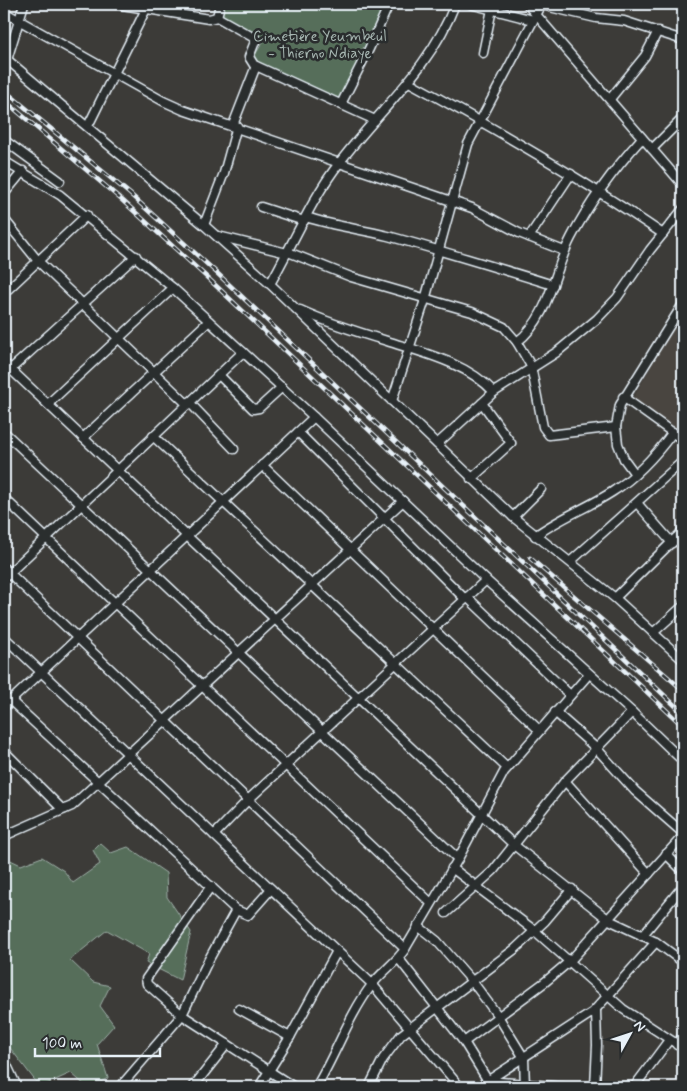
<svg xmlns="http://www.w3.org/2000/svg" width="687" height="1091" font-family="Mynerve,sans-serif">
  <rect width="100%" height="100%" fill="#3c3b38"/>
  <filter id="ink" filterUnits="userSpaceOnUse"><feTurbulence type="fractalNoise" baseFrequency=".02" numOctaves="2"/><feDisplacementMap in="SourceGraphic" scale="10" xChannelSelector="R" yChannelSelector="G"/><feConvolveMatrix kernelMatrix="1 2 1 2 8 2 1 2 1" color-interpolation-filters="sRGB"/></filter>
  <g filter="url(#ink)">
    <!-- built -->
    <polygon fill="#49453f" points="677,321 683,325 683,436 632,400"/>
    <!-- green -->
    <g fill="#566e5a" stroke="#9fb0a9">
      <polygon points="223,4 389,4 340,100 279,75 252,60 264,40 220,15"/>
      <polygon points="100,843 111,853 128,847 166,873 167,897 191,932 180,980 146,963 149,954 107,930 70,960 93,982 110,986 100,1006 114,1025 97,1044 108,1078 91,1087 87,1087 71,1073 40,1087 4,1040 4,857 21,865 42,857 64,871 73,883 100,864 93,850"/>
    </g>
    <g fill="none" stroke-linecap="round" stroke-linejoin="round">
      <!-- street casing -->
      <g stroke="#e8f1f8" stroke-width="11">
        <g id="street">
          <polyline points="116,4 209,19 217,17 256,39 249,57 254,65 375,120"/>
          <polyline points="470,4 533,20"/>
          <polyline points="527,4 683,185"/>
          <polyline points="541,5 596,18 624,21 683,40"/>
          <polyline points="4,12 163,101 183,110 472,208 519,233 564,251"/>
          <polyline points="217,17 220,4"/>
          <polyline points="483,53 492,9"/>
          <polyline points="4,57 204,225 270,284 513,517 615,598 683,660"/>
          <polyline points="7,60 24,4"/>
          <path d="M409,82C496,129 581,178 663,234"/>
          <polyline points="610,99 645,56 658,31"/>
          <polyline points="341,104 369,49 389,4"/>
          <polyline points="233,125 256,66"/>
          <polyline points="88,126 146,9"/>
          <polyline points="4,140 60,181"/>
          <polyline points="652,149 683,118"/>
          <polyline points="4,161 60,195 173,288 314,417 486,580 632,712 683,761"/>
          <polyline points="4,194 23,171"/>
          <polyline points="261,207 304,221"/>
          <path d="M306,217C333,226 360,229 388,236C443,251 498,268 553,285"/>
          <polyline points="4,219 38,261 187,404"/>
          <polyline points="204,225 224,173 237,126"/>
          <polyline points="218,236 287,253"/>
          <polyline points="529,237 571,174"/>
          <polyline points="288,252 351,277 472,312 504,327 517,342 531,366 543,427 549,435 616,427"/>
          <path d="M270,284C293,244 311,199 340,162C380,109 431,68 455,4"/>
          <polyline points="4,293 87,215"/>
          <path d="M300,310C328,323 357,332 387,341C424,353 467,363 494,392"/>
          <path d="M517,342C550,317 553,272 571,238C590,201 615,168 642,138"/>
          <polyline points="4,363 514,845 609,920 656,942 683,962"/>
          <polyline points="11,369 136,256"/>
          <polyline points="219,375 253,409 259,408 282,387"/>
          <polyline points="623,397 683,440"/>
          <polyline points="392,401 425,300 468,144 542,4"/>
          <polyline points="189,402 234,449"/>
          <polyline points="48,404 173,288"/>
          <polyline points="4,432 458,859"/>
          <polyline points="298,432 465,599"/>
          <polyline points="153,436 507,768"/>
          <polyline points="83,438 209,321"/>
          <polyline points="437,444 494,392 557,352 597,319 617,298 650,250 683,209"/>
          <polyline points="262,465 539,730"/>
          <polyline points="635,474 624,459 618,444 616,427 620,405 683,304"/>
          <polyline points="471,479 511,443 482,403"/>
          <polyline points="4,498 431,903"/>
          <polyline points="637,503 672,543"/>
          <polyline points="513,517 541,489"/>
          <path d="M535,536C560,518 587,508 612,492C636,477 656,455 673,432"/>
          <polyline points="676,538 683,547"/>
          <polyline points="571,561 683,461"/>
          <polyline points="4,568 405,949"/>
          <polyline points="4,578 243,352"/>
          <polyline points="467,597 570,695"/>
          <polyline points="615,598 683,531"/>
          <polyline points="653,633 683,606"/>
          <polyline points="4,637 372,984 460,1087"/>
          <polyline points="10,700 236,910 248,915 271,889"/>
          <polyline points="4,707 314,417"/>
          <polyline points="555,712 597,749 635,791 683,833"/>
          <polyline points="4,751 61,808 65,809 72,806 403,501"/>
          <polyline points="565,781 649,874"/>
          <polyline points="214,835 248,800 486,580"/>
          <polyline points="4,836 65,809"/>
          <polyline points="666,854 683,871"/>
          <polyline points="452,868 535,931 623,1009 683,1048"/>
          <polyline points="211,886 146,979 147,984 182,1015 294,1087"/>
          <polyline points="446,913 493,871 565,781 632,712"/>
          <polyline points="418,926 437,941 472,981 498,1016 524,1058 525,1087"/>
          <polyline points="642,936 683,886"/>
          <polyline points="399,959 464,1042 488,1081 563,1087"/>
          <polyline points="239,1009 290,1037"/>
          <polyline points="464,1042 545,982 570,961 683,836"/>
          <polyline points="677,1045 683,1035"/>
          <polyline points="4,1059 17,1087"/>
          <polyline points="120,1087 182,1015 208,961 236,910"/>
          <polyline points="193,1087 227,1044"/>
          <polyline points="259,1087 290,1037 337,951"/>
          <path d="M316,1087C336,1054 348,1017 371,986C381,972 396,963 405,949L458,859L504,772L589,674"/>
          <polyline points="369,1087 383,1059 401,1035 515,949 545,921 572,889"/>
          <polyline points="478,1087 593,1012 656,942"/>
          <polyline points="595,1087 597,1045 596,1010"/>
          <polyline points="634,1087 669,1040"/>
        </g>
      </g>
      <!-- street -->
      <use href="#street" stroke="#2a2d2e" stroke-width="8"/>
      <!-- rail casing -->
      <g stroke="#e8f1f8" stroke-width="4.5">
        <g id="rail">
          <polyline points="4,90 130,194 218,274 683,713"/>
          <polyline points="4,100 123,201 212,282 683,726"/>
          <polyline points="530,558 683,690"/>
        </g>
      </g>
      <!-- rail -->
      <use href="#rail" stroke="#2a2d2e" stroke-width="2.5" stroke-dasharray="8" stroke-linecap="butt"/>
    </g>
  </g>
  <g text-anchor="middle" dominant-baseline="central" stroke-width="5" stroke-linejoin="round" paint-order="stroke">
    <!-- park labels -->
    <g font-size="15" fill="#a6b6b1" stroke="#2a2d2e">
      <text x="320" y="37">Cimetière Yeumbeul<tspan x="320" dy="17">- Thierno Ndiaye</tspan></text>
    </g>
  </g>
  <!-- margin -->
  <rect width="687" height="1091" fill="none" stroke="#2a2d2e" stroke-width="20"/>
  <rect x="10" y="10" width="667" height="1071" fill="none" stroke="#e8f1f8" stroke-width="2" filter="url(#ink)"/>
  <!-- north arrow -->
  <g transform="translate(630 1034) rotate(50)" stroke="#2a2d2e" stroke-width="4" paint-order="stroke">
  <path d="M0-4L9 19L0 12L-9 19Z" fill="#e8f1f8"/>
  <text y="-8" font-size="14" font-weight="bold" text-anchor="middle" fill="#e8f1f8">N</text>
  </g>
  <!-- scale -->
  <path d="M35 1048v8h125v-8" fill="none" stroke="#e8f1f8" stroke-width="2.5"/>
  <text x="42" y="1048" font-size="15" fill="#e8f1f8" stroke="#2a2d2e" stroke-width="4" paint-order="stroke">100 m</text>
</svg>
